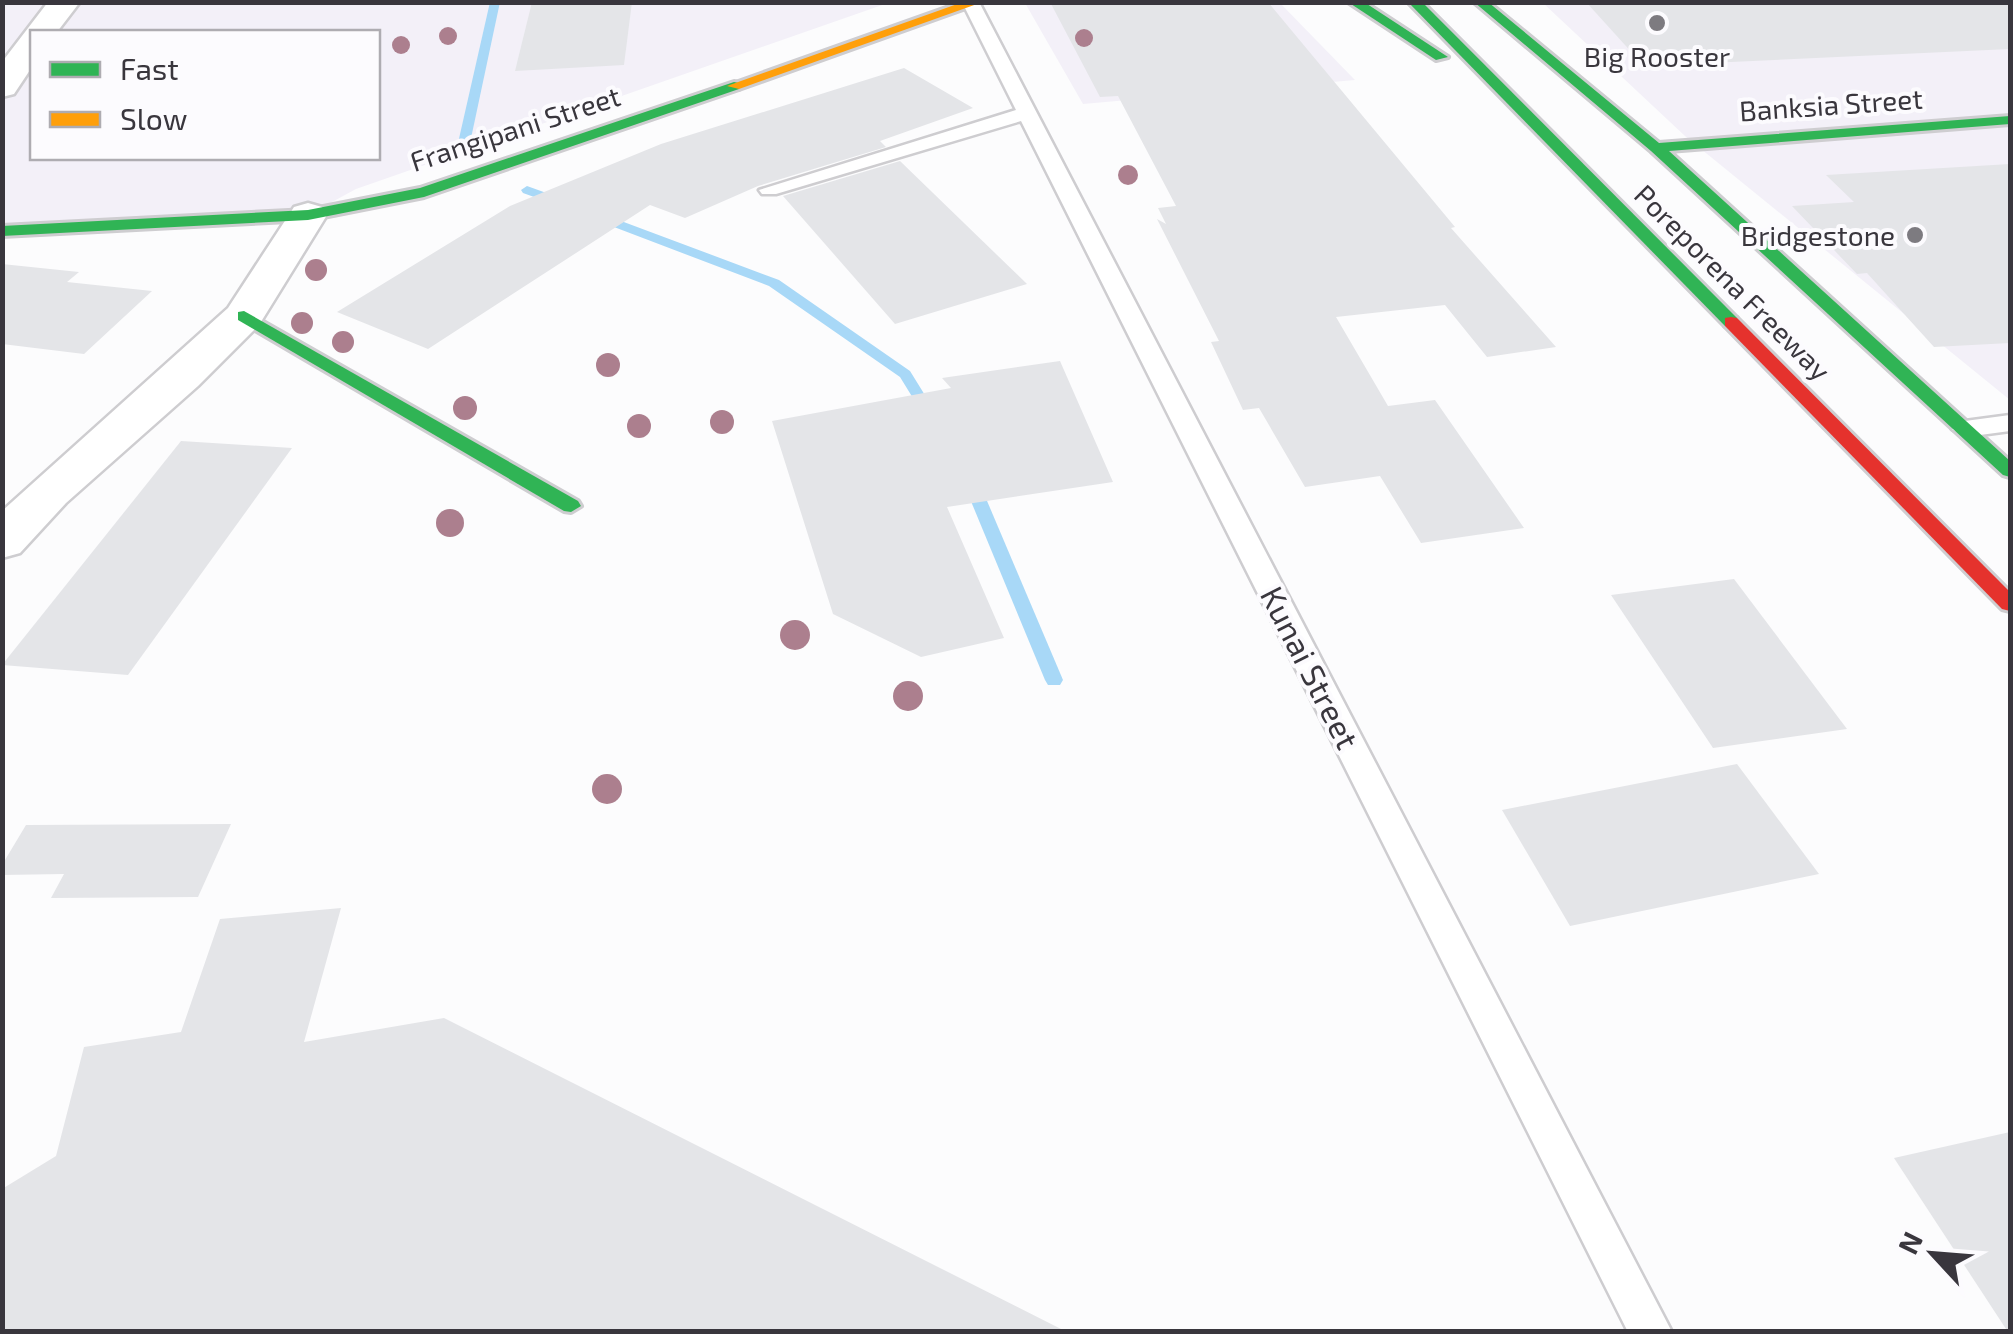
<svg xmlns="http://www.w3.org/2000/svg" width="2013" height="1334" font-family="'Exo 2',sans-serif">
  <rect width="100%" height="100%" fill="#fcfcfd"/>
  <!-- built -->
  <g fill="#f3f0f8" fill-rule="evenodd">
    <path d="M3,3H888L356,189L308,215L3,231ZM32,32H378V158H32Z"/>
    <polygon points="1025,3 1280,3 1355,80 1083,104"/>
    <polygon points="1543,3 2010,3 2010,400 1685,136"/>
  </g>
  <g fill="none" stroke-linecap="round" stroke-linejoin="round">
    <!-- stream -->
    <g fill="#a8d8f7" fill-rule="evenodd">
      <polygon points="490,2 500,2 470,143 464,146 458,143"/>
      <polygon points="527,186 563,199 565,202 559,206 523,193 521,190"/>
      <polygon points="597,212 779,280 910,371 936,413 929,417 924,416 900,377 769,286 593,219 593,213"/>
      <polygon points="971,477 979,482 1063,680 1060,685 1048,685 1045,680 963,482"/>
    </g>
  </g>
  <!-- building -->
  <g fill="#e4e5e8">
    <polygon points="532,2 632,2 624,65 515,71"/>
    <polygon points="1050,2 1268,2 1455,227 1451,228 1556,347 1487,357 1445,305 1336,317 1388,406 1435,400 1524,528 1421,543 1380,476 1305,487 1259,408 1243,410 1211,342 1219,341 1157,219 1166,224 1158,208 1176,206 1118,96 1100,97"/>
    <polygon points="1586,2 2010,2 2010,49 1644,66"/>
    <polygon points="904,68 973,108 880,141 886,147 758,186 685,218 650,205 428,349 337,312 510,206 661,144"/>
    <polygon points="900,161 1027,284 895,324 783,196"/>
    <polygon points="2010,164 2010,343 1934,347 1867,273 1857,274 1792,206 1854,202 1826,175"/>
    <polygon points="2,264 79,272 67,282 152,291 84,354 2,344"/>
    <polygon points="1060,361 1113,482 947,507 1004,638 921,657 833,614 772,421 951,388 942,378"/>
    <polygon points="181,441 292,448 128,675 2,665"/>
    <polygon points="1734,579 1847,729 1713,748 1611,595"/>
    <polygon points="1737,764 1819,874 1570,926 1502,810"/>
    <polygon points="231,824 198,897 51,898 64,874 2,875 2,865 26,825"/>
    <polygon points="341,908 304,1042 444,1018 1067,1332 2,1332 2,1189 56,1156 84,1047 181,1032 220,919"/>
    <polygon points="2010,1132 2010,1332 2008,1332 1894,1158"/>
  </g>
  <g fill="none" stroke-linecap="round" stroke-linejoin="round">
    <!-- lane casing -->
    <g stroke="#cecdd0" stroke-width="5">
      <g id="lane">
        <polygon points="962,2 979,2 1672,1332 1628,1332 1021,121 776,194 762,194 759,190 1016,110"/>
        <polygon points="2010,415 2010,431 1965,437 1952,429 1965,421"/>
      </g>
    </g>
    <!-- street casing -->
    <g stroke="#cecdd0" stroke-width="5">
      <g id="street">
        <polygon points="48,2 80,2 57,32 32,32 32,67 14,94 2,97 2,62"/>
        <polygon points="308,203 322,207 327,215 259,325 198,386 66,503 20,553 2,558 2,511 228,308 294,207"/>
      </g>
    </g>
    <!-- fast casing -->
    <g stroke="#cecdd0" stroke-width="6">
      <g id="fast">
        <polygon points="1348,2 1364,2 1448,57 1436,60"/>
        <polygon points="1408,2 1422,2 1737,318 1737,326 1725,326"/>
        <polygon points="1474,2 1488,2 1659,143 2010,116 2010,124 1669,151 2010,461 2010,477 2003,475 1651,151"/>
        <polygon points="734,82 739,83 739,89 424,197 308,220 2,236 2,226 308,210 420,188"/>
        <polygon points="244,311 578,501 581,506 571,512 564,511 238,320 238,312"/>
      </g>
    </g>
    <!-- slow casing -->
    <g stroke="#cecdd0" stroke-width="6">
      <polygon id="slow" points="963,2 977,4 739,89 727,86"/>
    </g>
    <!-- jam casing -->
    <g stroke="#cecdd0" stroke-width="6">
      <polygon id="jam" points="1731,317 1737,318 2010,592 2010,611 2002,609 1725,326 1725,318"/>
    </g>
    <!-- lane -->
    <use href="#lane" fill="#fff" fill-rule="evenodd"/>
    <!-- street -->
    <use href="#street" fill="#fff" fill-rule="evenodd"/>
    <!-- fast -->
    <use href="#fast" fill="#30b455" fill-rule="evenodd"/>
    <!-- slow -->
    <use href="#slow" fill="#ff9f0a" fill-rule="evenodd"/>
    <!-- jam -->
    <use href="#jam" fill="#e5322d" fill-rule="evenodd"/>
  </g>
  <!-- trees -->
  <g fill="#ac7f8e">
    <circle cx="448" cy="36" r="9"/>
    <circle cx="1084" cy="38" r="9"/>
    <circle cx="401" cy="45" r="9"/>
    <circle cx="1128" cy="175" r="10"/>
    <circle cx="316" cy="270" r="11"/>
    <circle cx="302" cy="323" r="11"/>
    <circle cx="343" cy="342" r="11"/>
    <circle cx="608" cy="365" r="12"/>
    <circle cx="465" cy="408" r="12"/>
    <circle cx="722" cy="422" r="12"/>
    <circle cx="639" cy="426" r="12"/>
    <circle cx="450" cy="523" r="14"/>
    <circle cx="795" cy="635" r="15"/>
    <circle cx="908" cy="696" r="15"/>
    <circle cx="607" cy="789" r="15"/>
  </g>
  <!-- markers -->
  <g fill="#7d7b80" stroke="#fcfbfe" stroke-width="4">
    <circle cx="1657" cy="23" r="10"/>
    <circle cx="1915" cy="235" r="10"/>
  </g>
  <g text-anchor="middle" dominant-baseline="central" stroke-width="8" stroke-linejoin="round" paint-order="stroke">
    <!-- far-poi labels -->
    <g font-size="28" fill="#39363d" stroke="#fcfbfe">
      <text x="1657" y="56">Big Rooster</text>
      <text x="1895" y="235" text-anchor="end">Bridgestone</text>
    </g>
    <!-- far-street labels -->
    <g font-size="28" fill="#39363d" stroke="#fcfbfe">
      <text transform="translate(1831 104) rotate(-4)">Banksia Street</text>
      <text transform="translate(515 128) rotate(-18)">Frangipani Street</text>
      <text transform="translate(1733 282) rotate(45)">Poreporena Freeway</text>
    </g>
    <!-- street labels -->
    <g font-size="32" fill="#39363d" stroke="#fcfbfe">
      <text transform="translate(1311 667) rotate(63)">Kunai Street</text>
    </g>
  </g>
  <!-- border -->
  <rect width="2013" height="1334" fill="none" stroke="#39363d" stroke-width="10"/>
  <!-- legend -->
  <rect x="30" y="30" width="350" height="130" fill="#fcfbfe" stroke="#aeacb1" stroke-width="2.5"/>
  <rect x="50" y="62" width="50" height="15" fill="#30b455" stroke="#aeacb1" stroke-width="2.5"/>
  <text x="120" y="80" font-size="30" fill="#39363d">Fast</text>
  <rect x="50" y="112" width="50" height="15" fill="#ff9f0a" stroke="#aeacb1" stroke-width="2.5"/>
  <text x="120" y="130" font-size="30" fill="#39363d">Slow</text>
  <!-- north arrow -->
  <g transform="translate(1933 1254) rotate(296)" stroke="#fcfbfe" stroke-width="8" paint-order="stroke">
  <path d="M0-8L18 38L0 25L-18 38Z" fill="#39363d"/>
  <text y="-15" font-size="28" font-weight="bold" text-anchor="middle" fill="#39363d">N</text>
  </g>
</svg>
